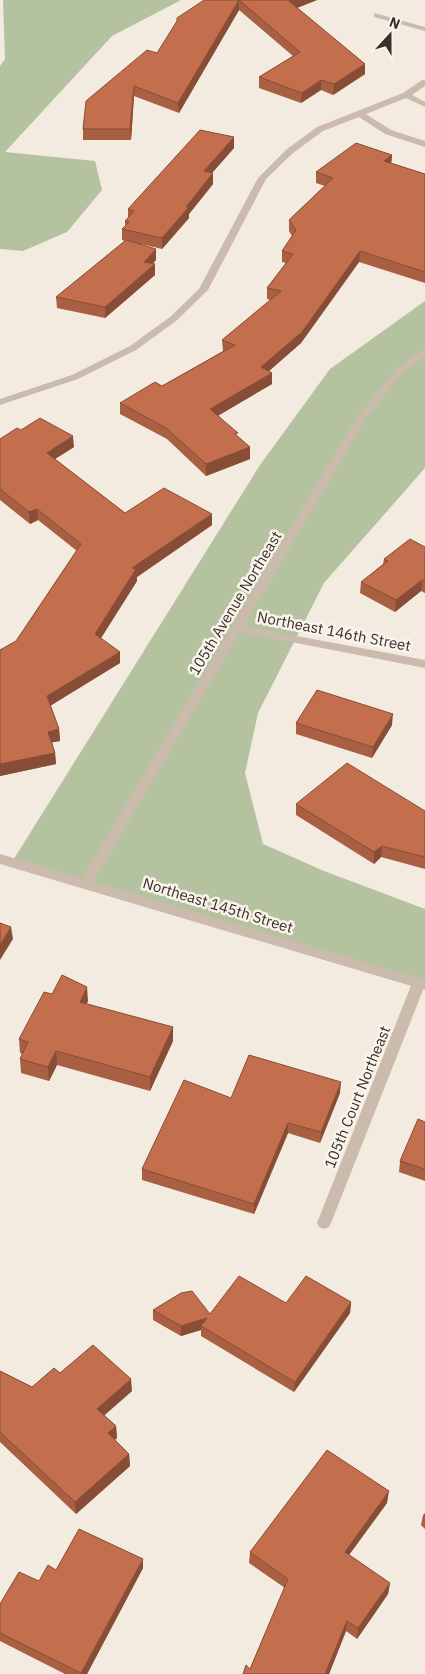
<svg xmlns="http://www.w3.org/2000/svg" width="425" height="1674" font-family="'IBM Plex Sans',sans-serif">
  <rect width="100%" height="100%" fill="#f3ebe0"/>
  <!-- green -->
  <g fill="#b5c2a0">
    <polygon points="3,0 181,0 112,36 5,152 95,161 102,190 67,232 23,251 0,249 0,66 5,59"/>
    <polygon points="425,301 425,468 324,583 258,713 245,773 263,844 324,871 425,909 425,985 12,862 260,465 330,369"/>
  </g>
  <g fill="none" stroke-linecap="round" stroke-linejoin="round">
    <!-- minor -->
    <g fill="#cbbbac" fill-rule="evenodd">
      <polygon points="374,13 425,27 425,31 374,17"/>
      <polygon points="422,80 425,80 425,86 412,95 425,102 425,107 406,98 366,114 391,130 425,141 425,147 385,134 359,117 323,131 293,153 266,179 208,290 176,321 136,350 78,379 0,405 0,399 72,375 130,346 170,317 199,289 258,178 287,149 317,127 403,93"/>
      <polygon points="425,348 425,356 402,373 364,421 244,626 425,660 425,668 240,632 91,886 81,886 80,883 81,880 355,420 396,369"/>
      <polygon points="419,978 424,979 425,985 331,1223 329,1227 324,1229 319,1227 317,1223 412,983 414,979"/>
    </g>
    <!-- tertiary -->
    <polygon fill="#cbbbac" fill-rule="evenodd" points="0,854 425,980 425,990 0,864"/>
  </g>
  <!-- wall -->
  <g fill="#a85f42">
    <polygon points="204,0 317,0 297,8 365,64 365,74 333,95 321,90 301,103 259,88 259,77 293,56 239,10 179,113 134,96 131,140 83,140 83,129 157,53"/>
    <polygon points="234,148 212,173 213,184 189,214 189,218 162,249 141,244 156,260 152,264 155,264 155,275 105,318 57,308 56,297 125,241 122,240 122,229 125,226 125,221 128,218 128,209"/>
    <polygon points="392,155 391,163 425,174 425,283 359,262 301,343 269,371 272,373 272,384 218,415 238,437 250,447 250,459 206,476 167,439 120,414 120,403 162,386 223,351 222,340 271,300 267,299 267,288 286,263 282,262 282,251 292,236 289,231 289,220 325,186 316,183 316,172"/>
    <polygon points="21,430 74,447 55,459 125,513 212,525 137,577 137,581 101,638 120,652 120,663 50,706 59,729 60,741 52,742 55,753 56,764 0,776 0,650 16,641 77,551 38,520 30,524 0,500 0,439"/>
    <polygon points="425,547 425,593 421,591 395,612 360,593 361,582 383,564 384,559"/>
    <polygon points="296,723 392,725 372,758 296,734"/>
    <polygon points="296,804 425,811 425,869 381,857 374,864 296,815"/>
    <polygon points="52,994 88,1001 86,1004 173,1027 173,1041 150,1091 57,1065 49,1081 21,1073 20,1059 22,1054 20,1053 19,1039"/>
    <polygon points="340,1093 320,1143 288,1133 254,1214 142,1180 142,1169 231,1098"/>
    <polygon points="425,1122 425,1181 399,1172 400,1161"/>
    <polygon points="351,1302 350,1313 294,1392 201,1336 201,1330 181,1336 153,1320 153,1310 210,1314 286,1303"/>
    <polygon points="0,1371 32,1387 60,1373 132,1391 104,1415 116,1426 117,1438 115,1440 129,1454 130,1466 76,1514 0,1442"/>
    <polygon points="387,1503 349,1555 390,1583 388,1594 357,1639 346,1631 329,1674 243,1674 250,1669 285,1588 249,1563 250,1552"/>
    <polygon points="425,1513 425,1529 421,1525 423,1515"/>
    <polygon points="143,1568 87,1674 65,1674 0,1641 0,1604 39,1581 56,1570"/>
  </g>
  <!-- shaded-wall -->
  <g fill="#884d36">
    <polygon points="239,0 239,10 179,113 178,103"/>
    <polygon points="292,0 317,0 289,11 289,1"/>
    <polygon points="365,64 365,74 333,95 334,84"/>
    <polygon points="321,80 321,90 301,103 302,93"/>
    <polygon points="134,86 134,96 131,140 130,129"/>
    <polygon points="234,137 234,148 204,182 204,171"/>
    <polygon points="392,155 391,166 384,161"/>
    <polygon points="213,173 213,184 189,214 189,218 162,249 162,238 186,207"/>
    <polygon points="156,249 156,260 145,272 144,262"/>
    <polygon points="360,251 359,262 301,343 261,378 261,367"/>
    <polygon points="155,264 155,275 105,318 105,307"/>
    <polygon points="272,373 272,384 211,420 210,409"/>
    <polygon points="73,436 74,447 47,464 47,453"/>
    <polygon points="250,447 250,459 206,476 206,464"/>
    <polygon points="37,509 38,520 30,524 29,512"/>
    <polygon points="212,514 212,525 137,577 137,581 96,646 95,634 132,568"/>
    <polygon points="422,580 421,591 395,612 396,600"/>
    <polygon points="120,652 120,663 48,707 47,696"/>
    <polygon points="393,714 392,725 372,758 373,747"/>
    <polygon points="59,729 60,741 49,743 48,732"/>
    <polygon points="55,753 56,764 0,776 0,764"/>
    <polygon points="382,846 381,857 374,864 374,852"/>
    <polygon points="11,927 13,939 0,960 0,945"/>
    <polygon points="87,987 88,1001 81,1016 80,1002"/>
    <polygon points="173,1027 173,1041 150,1091 150,1077"/>
    <polygon points="56,1051 57,1065 49,1081 48,1067"/>
    <polygon points="341,1082 340,1093 320,1143 321,1132"/>
    <polygon points="288,1123 288,1133 254,1214 254,1204"/>
    <polygon points="351,1302 350,1313 294,1392 295,1382"/>
    <polygon points="207,1318 201,1326 201,1330 181,1336 181,1326"/>
    <polygon points="131,1379 132,1391 98,1421 97,1409"/>
    <polygon points="116,1426 117,1438 109,1445 108,1433"/>
    <polygon points="129,1454 130,1466 76,1514 75,1502"/>
    <polygon points="389,1491 387,1503 343,1563 345,1552"/>
    <polygon points="143,1559 143,1568 87,1674 81,1674"/>
    <polygon points="390,1583 388,1594 357,1639 358,1628"/>
    <polygon points="347,1621 346,1631 329,1674 325,1674"/>
  </g>
  <!-- building -->
  <g fill="#c36e4d" stroke="#884d36">
    <polygon points="204,0 239,0 178,103 134,86 130,129 83,129 86,101 147,50 157,53 177,21 177,18"/>
    <polygon points="239,0 292,0 289,1 365,64 334,84 321,80 302,93 259,77 300,52"/>
    <polygon points="200,130 234,137 204,171 213,173 186,207 189,207 162,238 122,229 129,222 125,221 134,211 128,209"/>
    <polygon points="356,143 392,155 384,161 425,174 425,272 360,251 302,332 261,367 272,373 210,409 238,433 235,434 250,447 206,464 166,428 120,403 155,382 162,386 235,345 222,340 281,291 267,288 293,254 282,251 296,230 289,220 333,178 316,172"/>
    <polygon points="126,240 156,249 144,262 155,264 105,307 56,297"/>
    <polygon points="40,418 73,436 47,453 125,513 164,488 212,514 132,568 136,569 95,634 120,652 47,696 59,729 48,732 55,753 0,764 0,650 16,641 81,544 37,509 29,512 0,489 0,439 17,428 21,430"/>
    <polygon points="410,539 425,547 425,581 422,580 396,600 361,582 388,561 384,559"/>
    <polygon points="317,690 393,714 373,747 296,723"/>
    <polygon points="347,763 425,811 425,857 382,846 374,852 296,804"/>
    <polygon points="0,923 11,927 0,945"/>
    <polygon points="62,975 87,987 80,1002 173,1027 150,1077 56,1051 48,1067 20,1059 28,1042 19,1039 44,992 52,994"/>
    <polygon points="249,1055 341,1082 321,1132 288,1123 254,1204 142,1169 184,1080 231,1098"/>
    <polygon points="418,1119 425,1122 425,1169 400,1161"/>
    <polygon points="239,1276 286,1303 306,1276 351,1302 295,1382 201,1326 207,1318 181,1326 153,1310 181,1293 192,1291 210,1314"/>
    <polygon points="93,1345 131,1379 97,1409 116,1426 108,1433 129,1454 75,1502 0,1432 0,1371 32,1387 54,1368 60,1373"/>
    <polygon points="327,1450 389,1491 345,1552 390,1583 358,1628 347,1621 325,1674 243,1674 246,1665 250,1669 288,1579 250,1552"/>
    <polygon points="79,1529 143,1559 81,1673 0,1633 0,1604 19,1572 39,1581 48,1565 56,1570"/>
  </g>
  <g text-anchor="middle" dominant-baseline="central" stroke-width="5" stroke-linejoin="round" paint-order="stroke">
    <!-- street labels -->
    <g font-size="15" fill="#39302a" stroke="#faf4ed">
      <text transform="translate(235 603) rotate(-59)">105th Avenue Northeast</text>
      <text transform="translate(334 631) rotate(11)">Northeast 146th Street</text>
      <text transform="translate(218 905) rotate(17)">Northeast 145th Street</text>
      <text transform="translate(357 1097) rotate(-68)">105th Court Northeast</text>
    </g>
  </g>
  <!-- north arrow -->
  <g transform="translate(390 35) rotate(21)" stroke="#faf4ed" stroke-width="4" paint-order="stroke">
  <path d="M0-4L9 19L0 12L-9 19Z" fill="#39302a"/>
  <text y="-8" font-size="14" font-weight="bold" text-anchor="middle" fill="#39302a">N</text>
  </g>
</svg>
